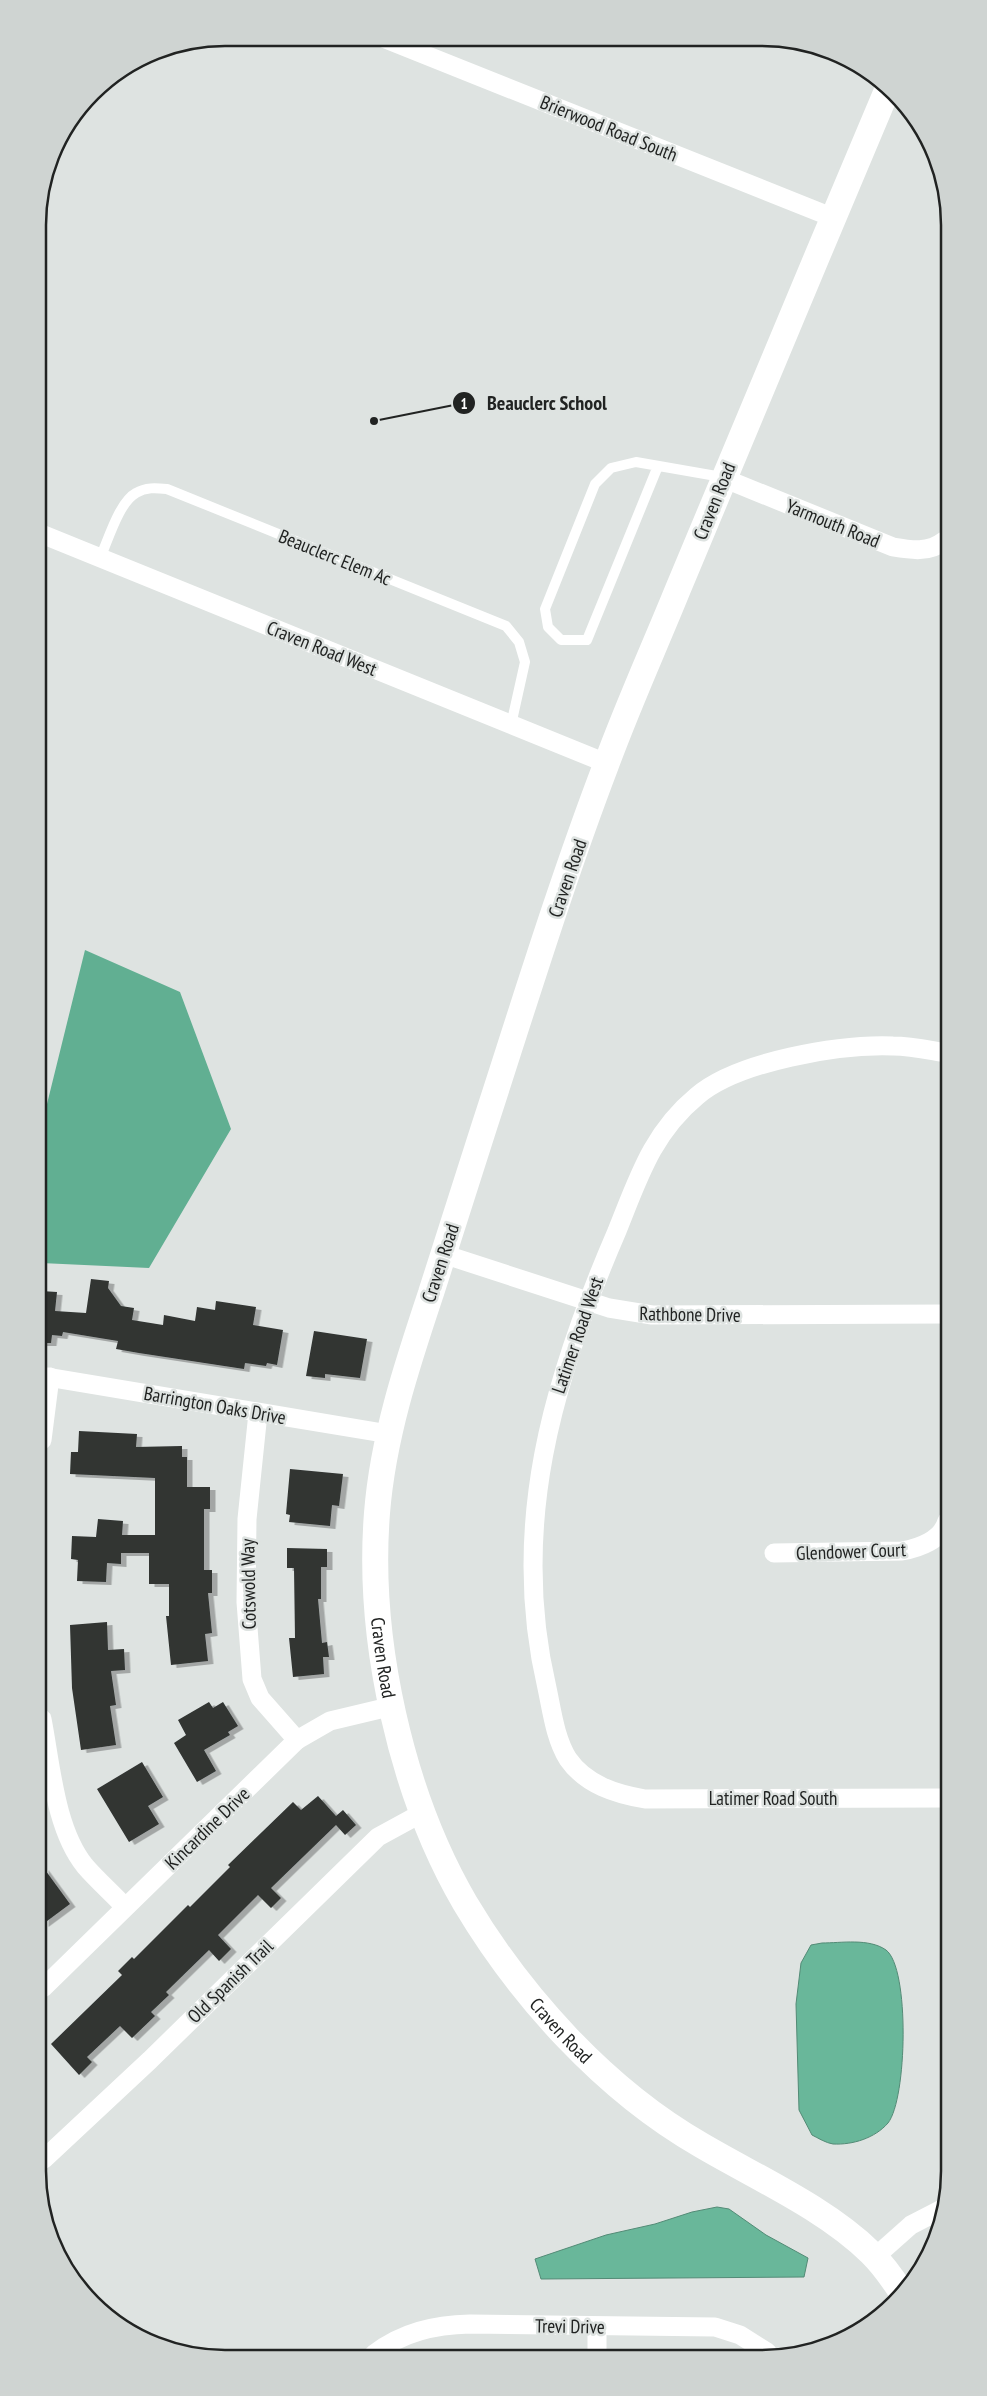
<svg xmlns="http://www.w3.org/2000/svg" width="987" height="2396" font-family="'PT Sans Narrow',sans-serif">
  <defs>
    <filter id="shadow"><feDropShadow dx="5.5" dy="3" stdDeviation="0" flood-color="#0004"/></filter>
  </defs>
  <rect width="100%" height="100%" fill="#dee3e1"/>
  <!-- forest -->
  <polygon fill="#61af92" points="85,950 180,992 231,1129 149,1268 41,1263 41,1103 47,1104"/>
  <!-- water -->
  <g fill="#69b79a" stroke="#538b76">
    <path d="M822,1943C841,1943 869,1938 886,1950C910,1968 907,2099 888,2123C875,2138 853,2145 833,2144C826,2143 818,2138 812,2135L799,2110L796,2004L801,1963L811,1945Z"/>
    <polygon points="717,2207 729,2209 766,2235 808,2258 804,2277 541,2279 535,2259 606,2235 655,2224 692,2212"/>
  </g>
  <!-- building -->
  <g fill="#303432" filter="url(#shadow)">
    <polygon points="91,1279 109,1281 108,1288 121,1306 134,1308 132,1320 163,1325 164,1315 195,1321 197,1307 215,1310 216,1301 256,1307 253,1325 283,1330 277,1365 267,1363 266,1366 245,1363 244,1369 139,1353 116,1349 118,1341 63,1332 62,1336 52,1335 51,1343 41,1343 41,1291 57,1292 55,1311 86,1313"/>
    <polygon points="314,1331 367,1339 360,1378 325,1374 325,1378 306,1376"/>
    <polygon points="79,1431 137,1434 136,1447 182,1446 182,1457 187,1457 187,1487 210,1487 210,1509 204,1509 204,1570 212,1570 212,1593 208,1593 212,1633 205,1634 208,1661 171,1665 166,1616 169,1616 169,1584 149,1584 149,1553 121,1553 121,1564 107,1563 106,1582 77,1581 78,1560 71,1559 72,1536 96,1537 98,1519 123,1521 122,1535 155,1535 155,1478 70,1474 71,1452 78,1452"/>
    <polygon points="290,1469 343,1474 339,1506 332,1505 330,1526 289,1522 290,1515 286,1514"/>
    <polygon points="287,1548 327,1549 327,1567 321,1567 321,1599 318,1599 322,1643 327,1642 329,1657 323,1657 324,1674 293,1677 289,1638 295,1638 294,1568 287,1568"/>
    <polygon points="107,1622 108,1650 124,1649 125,1670 111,1671 116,1705 110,1706 116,1745 81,1750 72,1688 70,1625"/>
    <polygon points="209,1702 213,1708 223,1702 238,1726 228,1732 230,1735 204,1750 216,1771 197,1782 174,1743 186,1735 178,1720"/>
    <polygon points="142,1762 163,1797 148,1806 159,1824 129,1842 97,1789"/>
    <polygon points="318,1796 336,1816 343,1810 356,1825 345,1835 336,1825 271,1888 281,1898 271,1908 258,1895 218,1935 231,1949 219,1961 209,1950 166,1992 169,1995 151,2012 155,2016 132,2038 120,2026 87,2057 92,2062 79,2075 51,2044 122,1975 118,1971 132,1957 134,1959 188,1905 190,1907 230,1867 228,1865 293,1802 301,1810"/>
    <polygon points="43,1867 70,1904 43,1924"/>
  </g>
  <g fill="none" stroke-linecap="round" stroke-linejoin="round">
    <!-- lane -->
    <g stroke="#fff" stroke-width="10">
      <polyline points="658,466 587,640 561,640 548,627 545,609 595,484 611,468 636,462 722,477"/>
      <path d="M100,558C108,541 119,502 136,493C146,487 156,488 167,489L506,626L519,642L525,662L511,725"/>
    </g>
    <!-- street -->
    <g stroke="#fff" stroke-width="19">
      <polyline points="383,38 834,218"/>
      <path d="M723,478L893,547C911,550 929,553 944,541"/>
      <polyline points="39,533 606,763"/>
      <path d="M946,1053C928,1050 911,1046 893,1046C840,1044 738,1061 697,1096C652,1133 638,1179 617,1231C553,1379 509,1526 547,1688C552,1711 555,1738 568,1759C586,1785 616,1794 645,1799L948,1798"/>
      <polyline points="443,1254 609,1308 652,1315 947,1314"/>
      <polyline points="41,1376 389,1434"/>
      <polyline points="258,1413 247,1519 246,1602 252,1679 260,1698 297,1740"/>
      <polyline points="42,1440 50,1377"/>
      <path d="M774,1553L902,1551C919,1548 942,1540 947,1521"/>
      <path d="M42,1719C51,1765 55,1829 85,1866C97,1880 112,1893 125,1907"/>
      <polyline points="43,1988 297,1740 330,1721 393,1706"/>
      <polyline points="44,2159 150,2060 378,1837 422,1813"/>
      <polyline points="875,2257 911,2225 944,2208"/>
      <polyline points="597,2327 597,2353"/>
      <path d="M374,2354C403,2332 434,2325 470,2324L715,2327L740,2335L767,2352"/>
    </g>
    <!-- secondary -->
    <path stroke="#fff" stroke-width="26" id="s1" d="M888,88C818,255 747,421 678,589C654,648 628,705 606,765C561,883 524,1004 485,1124C467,1181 449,1237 431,1293C407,1365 383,1437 377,1513C367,1640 401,1793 465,1903C521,1997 605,2090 701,2145C757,2178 825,2208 871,2253C883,2265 893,2279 902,2293"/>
  </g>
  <g text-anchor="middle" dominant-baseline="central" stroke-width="5" stroke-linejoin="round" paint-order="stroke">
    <!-- street labels -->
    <g font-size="19" fill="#212322" stroke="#dee3e1">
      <text transform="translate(609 128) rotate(22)">Brierwood Road South</text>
      <text transform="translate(714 501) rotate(-68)">Craven Road</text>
      <text transform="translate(833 523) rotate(22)">Yarmouth Road</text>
      <text transform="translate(335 557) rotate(22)">Beauclerc Elem Ac</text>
      <text transform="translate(322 648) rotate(22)">Craven Road West</text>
      <text transform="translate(567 878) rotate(-71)">Craven Road</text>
      <text transform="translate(440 1263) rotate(-72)">Craven Road</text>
      <text transform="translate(690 1314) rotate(1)">Rathbone Drive</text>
      <text transform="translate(577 1335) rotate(-71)">Latimer Road West</text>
      <text transform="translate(215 1405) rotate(10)">Barrington Oaks Drive</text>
      <text transform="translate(851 1551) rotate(-2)">Glendower Court</text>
      <text transform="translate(248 1584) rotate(-91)">Cotswold Way</text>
      <text stroke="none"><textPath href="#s1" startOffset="1662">Craven Road</textPath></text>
      <text x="773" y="1798">Latimer Road South</text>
      <text transform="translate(207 1828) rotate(-44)">Kincardine Drive</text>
      <text transform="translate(230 1981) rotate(-44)">Old Spanish Trail</text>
      <text stroke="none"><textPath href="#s1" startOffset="2082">Craven Road</textPath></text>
      <text transform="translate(570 2326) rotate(1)">Trevi Drive</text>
    </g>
  </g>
  <!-- crop -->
  <path d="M0 0H987V2396H0ZM225 46H762A179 179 0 0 1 941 225V2171A179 179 0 0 1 762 2350H225A179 179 0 0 1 46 2171V225A179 179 0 0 1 225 46Z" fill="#cfd4d2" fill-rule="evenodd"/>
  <path fill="none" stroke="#212322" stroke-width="2.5" d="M225 46H762A179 179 0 0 1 941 225V2171A179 179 0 0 1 762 2350H225A179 179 0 0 1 46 2171V225A179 179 0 0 1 225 46Z"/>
  <!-- callouts -->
  <path fill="none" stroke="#212322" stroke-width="2" d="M374 421L464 403"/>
  <g fill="#212322" stroke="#dee3e1" stroke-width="2">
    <circle cx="374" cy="421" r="5"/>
    <circle cx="464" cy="403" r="12"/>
  </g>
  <g font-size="15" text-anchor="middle" font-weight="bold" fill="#fff">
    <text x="464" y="409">1</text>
  </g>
  <g font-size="20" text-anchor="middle" font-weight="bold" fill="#212322" stroke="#dee3e1" stroke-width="5" stroke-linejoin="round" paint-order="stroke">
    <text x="547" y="410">Beauclerc School</text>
  </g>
</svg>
